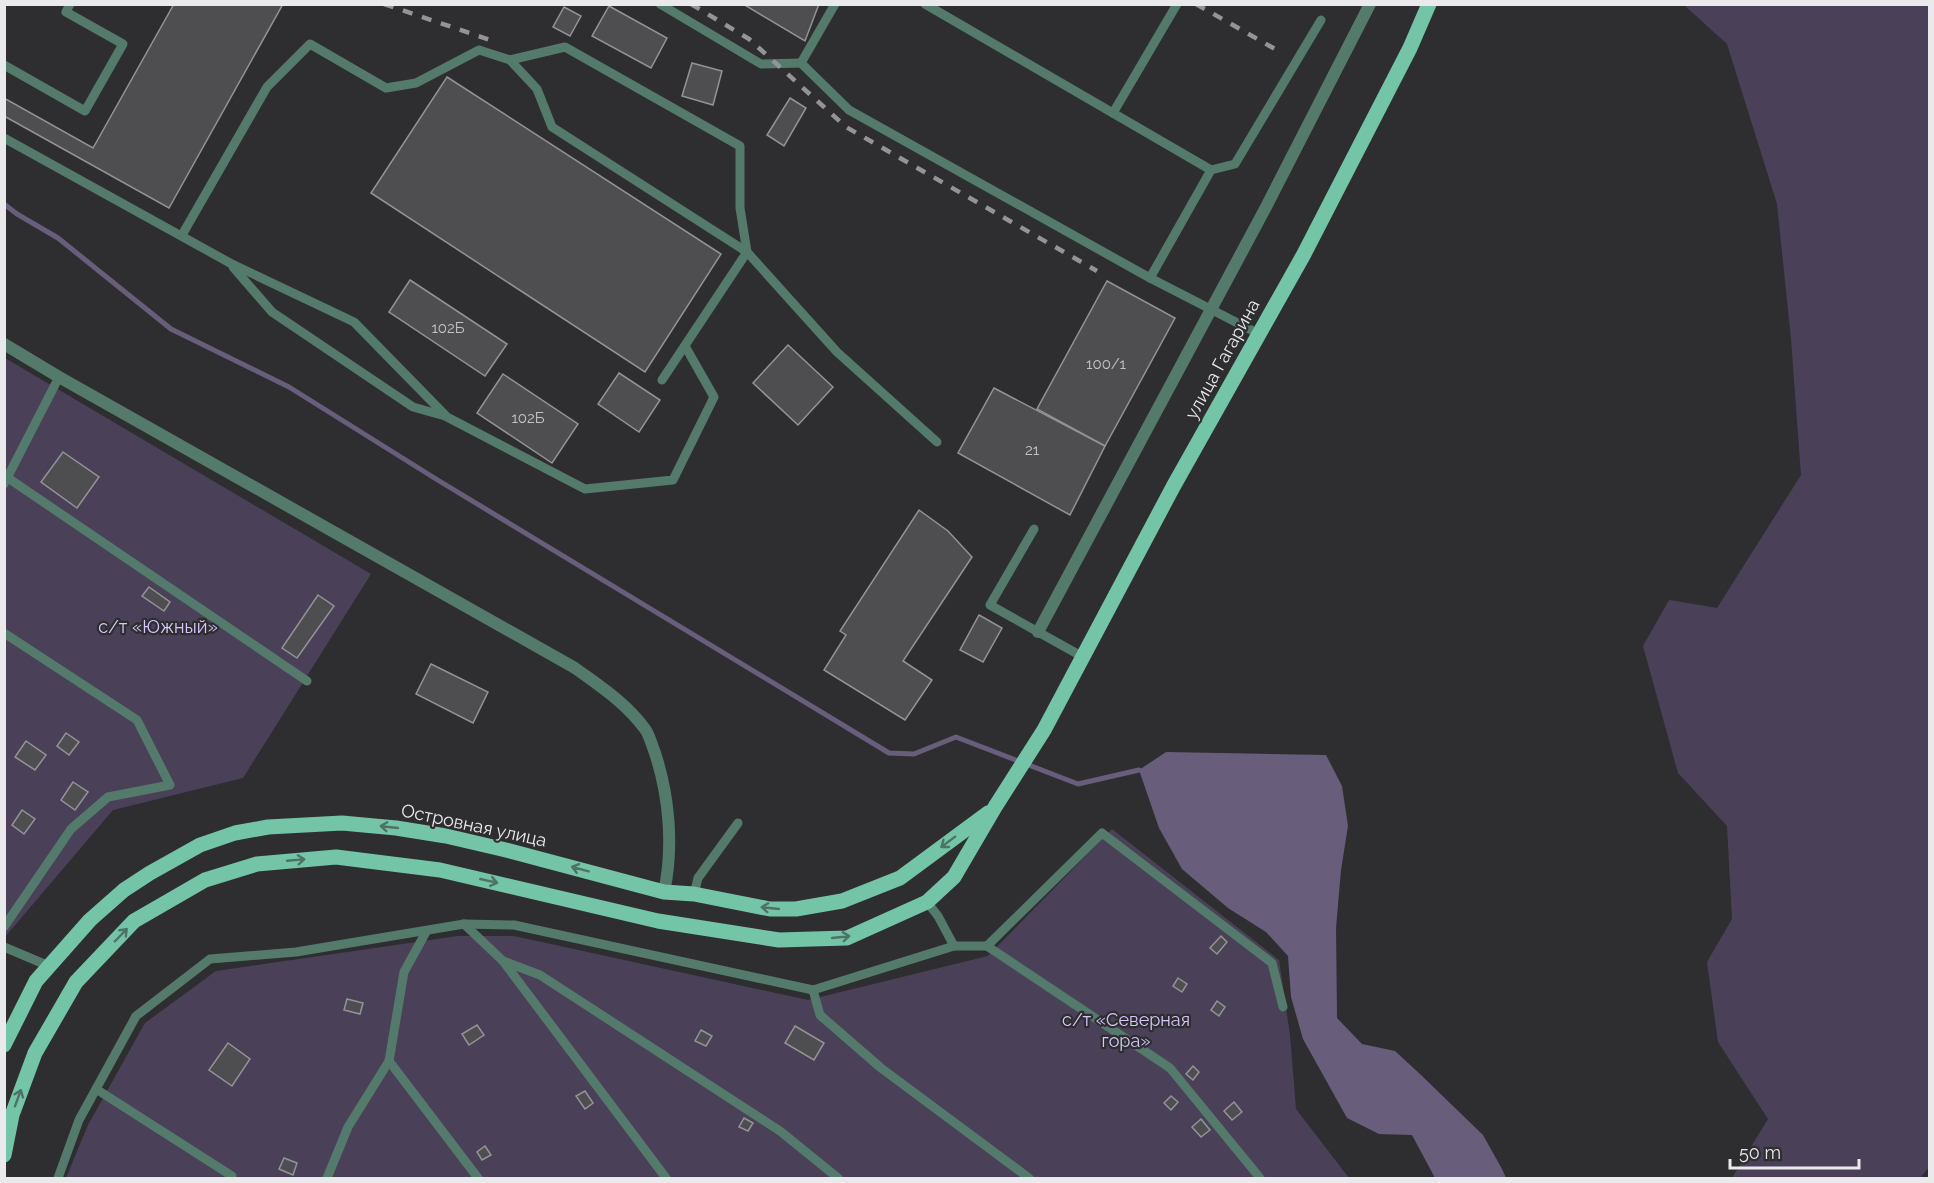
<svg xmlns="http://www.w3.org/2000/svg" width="1934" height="1183" font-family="Raleway,sans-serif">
  <rect width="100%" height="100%" fill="#2e2e30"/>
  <!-- green -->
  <g fill="#4a4159">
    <polygon points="1684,5 1929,5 1930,1166 1920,1178 1732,1178 1768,1119 1718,1042 1707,962 1732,919 1727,826 1678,773 1643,646 1669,600 1717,608 1801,475 1791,339 1777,204 1727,44"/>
    <polygon points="5,358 371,574 243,778 113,810 5,937"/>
    <polygon points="1112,829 1279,960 1290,1035 1296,1109 1349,1178 66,1178 88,1125 145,1023 216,971 458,936 514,936 808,1000 988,956"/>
  </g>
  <!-- water -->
  <polygon fill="#685e7c" points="1166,752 1326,755 1342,786 1348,826 1341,870 1336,928 1337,1018 1362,1044 1395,1051 1421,1075 1483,1135 1502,1169 1506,1178 1435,1178 1412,1135 1379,1134 1347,1118 1303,1039 1291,997 1288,956 1266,932 1228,908 1182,869 1159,828 1139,770"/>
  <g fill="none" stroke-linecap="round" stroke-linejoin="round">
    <!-- stream -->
    <polyline stroke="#685e7c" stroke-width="5" points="4,204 17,214 58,238 171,329 289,387 436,479 889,753 914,754 956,737 1078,784 1139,770"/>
  </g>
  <!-- building -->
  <g fill="#4e4d50" stroke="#949396" stroke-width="1.5">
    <polygon points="174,4 283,4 169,208 4,116 4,98 93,148"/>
    <polygon points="743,4 819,4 805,41"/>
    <polygon points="609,6 667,38 651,68 592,36"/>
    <polygon points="564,7 581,16 570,36 553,27"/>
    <polygon points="692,63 722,71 713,105 682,96"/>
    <polygon points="447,77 721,254 645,372 371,193"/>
    <polygon points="790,98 806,108 784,146 767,135"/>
    <polygon points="410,280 507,344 485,376 389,312"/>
    <polygon points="1107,281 1175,318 1105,446 1037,409"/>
    <polygon points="788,345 833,387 798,425 753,383"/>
    <polygon points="619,373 660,400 639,432 598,404"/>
    <polygon points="503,374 578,424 552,463 477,413"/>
    <polygon points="994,388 1105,446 1070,515 958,453"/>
    <polygon points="63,452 99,477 77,508 41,482"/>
    <polygon points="919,510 948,531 972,557 903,661 932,680 905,720 824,670 846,635 840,631"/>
    <polygon points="149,587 170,602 164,611 142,596"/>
    <polygon points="318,595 334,606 297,658 282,648"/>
    <polygon points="979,615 1002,628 983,662 960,650"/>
    <polygon points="431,664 488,692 473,723 416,694"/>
    <polygon points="66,733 79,742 69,755 57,746"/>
    <polygon points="26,741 46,755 35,770 15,757"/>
    <polygon points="73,782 88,792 75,810 61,800"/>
    <polygon points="22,810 35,819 24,834 12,825"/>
    <polygon points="1221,936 1227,942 1217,954 1210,948"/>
    <polygon points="1178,978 1187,984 1182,992 1173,986"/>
    <polygon points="347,999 363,1003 360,1014 344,1010"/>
    <polygon points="1217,1001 1225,1007 1219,1016 1211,1010"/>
    <polygon points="477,1025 484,1035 469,1045 462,1034"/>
    <polygon points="795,1026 824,1043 814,1060 785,1043"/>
    <polygon points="701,1030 712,1036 706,1046 695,1041"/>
    <polygon points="228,1043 250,1059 232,1086 209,1070"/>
    <polygon points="1193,1066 1199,1072 1193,1080 1186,1074"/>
    <polygon points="585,1091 593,1103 585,1109 576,1096"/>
    <polygon points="1171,1096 1178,1102 1171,1110 1164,1103"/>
    <polygon points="1234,1102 1242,1112 1232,1120 1224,1111"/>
    <polygon points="744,1118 753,1123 748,1131 739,1127"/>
    <polygon points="1201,1119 1210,1130 1201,1137 1192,1127"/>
    <polygon points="485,1146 491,1155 482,1160 477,1152"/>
    <polygon points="284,1158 297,1163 293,1175 279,1169"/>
  </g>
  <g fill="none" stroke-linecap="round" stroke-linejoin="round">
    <!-- lane -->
    <g stroke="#547a6b" stroke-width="9">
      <polyline points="660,4 761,64 801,63"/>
      <polyline points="835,4 801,63 849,110 1150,278 1211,170"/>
      <polyline points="925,4 1211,170 1235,164 1321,20"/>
      <polyline points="510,60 565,47 740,146 740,208 747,252 662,380"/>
      <polyline points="4,65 85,111 123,44 66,12 70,4"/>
      <polyline points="1113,113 1177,4"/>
      <polyline points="4,138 230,263 354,322 447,417 585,489 673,480 714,397 685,346"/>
      <polyline points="182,235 267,87 310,44 386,88 416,83 479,50 510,60 537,89 552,127 747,252 837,352 937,442"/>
      <polyline points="233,267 272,312 413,407 445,416"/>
      <polyline points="1150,278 1259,334"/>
      <polyline points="8,478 307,681"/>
      <polyline points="4,484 59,377"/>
      <polyline points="1034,529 990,605 1083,657"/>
      <polyline points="4,633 137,720 170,785 108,797 71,829 4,927"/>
      <polyline points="694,894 698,878 738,823"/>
      <polyline points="927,902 938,916 954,946"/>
      <polyline points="464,924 503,961 666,1178"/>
      <polyline points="987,946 1102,833 1272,963 1283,1007"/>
      <polyline points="4,947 49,966"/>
      <polyline points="503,961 540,975 780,1131 838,1178"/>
      <polyline points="813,990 820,1015 881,1068 1029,1178"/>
      <polyline points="389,1061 478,1178"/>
      <polyline points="96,1089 232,1176"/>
      <polyline points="58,1178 79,1120 136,1016 210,959 296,952 464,924 514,925 813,990 954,946 987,946 1170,1068 1260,1178"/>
      <polyline points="327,1178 348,1127 389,1061 404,972 426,932"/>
    </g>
    <!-- street -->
    <g stroke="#547a6b" stroke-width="12">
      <path d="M4,344L59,377L575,668C601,687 626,703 645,729C649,734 651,743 654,750C669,794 674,846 664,892"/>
      <polyline points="1038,632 1266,207 1370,4"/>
    </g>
    <!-- primary -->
    <g stroke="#74c5a7" stroke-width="15">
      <polyline points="4,1045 36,981 90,920 124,890 150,873 200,845 235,833 268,827 342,823 396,828 446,836 506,850 664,892 694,894 770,909 796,909 842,901 900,878 988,813"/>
      <polyline points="4,1155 12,1115 35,1053 76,982 134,921 205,880 257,864 336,857 440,870 658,921 779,940 847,938 927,902 954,877 995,807 1044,730 1173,487 1304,254 1410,48 1429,4"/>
    </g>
    <!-- rail -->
    <g stroke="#949395" stroke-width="4.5" stroke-dasharray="10 10" stroke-linecap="butt">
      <polyline points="384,4 496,42"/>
      <polyline points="691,4 749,39 846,127 1097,271"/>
      <polyline points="1196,4 1275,49"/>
    </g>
  </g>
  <!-- one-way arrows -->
  <defs><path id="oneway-shaft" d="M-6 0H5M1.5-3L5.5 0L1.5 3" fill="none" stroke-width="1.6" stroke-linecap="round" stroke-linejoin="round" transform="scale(1.5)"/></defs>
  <g stroke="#4e7266">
    <use href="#oneway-shaft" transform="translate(389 827) rotate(-174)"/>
    <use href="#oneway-shaft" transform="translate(948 842) rotate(143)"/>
    <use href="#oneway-shaft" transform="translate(296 860) rotate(-5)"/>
    <use href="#oneway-shaft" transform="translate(580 869) rotate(-165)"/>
    <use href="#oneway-shaft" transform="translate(489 881) rotate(13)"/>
    <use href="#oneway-shaft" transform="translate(770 908) rotate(-174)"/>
    <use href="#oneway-shaft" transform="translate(121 935) rotate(-46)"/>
    <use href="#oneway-shaft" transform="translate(841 937) rotate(-6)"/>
    <use href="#oneway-shaft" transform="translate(18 1098) rotate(-70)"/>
  </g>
  <g text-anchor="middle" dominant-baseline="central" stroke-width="4.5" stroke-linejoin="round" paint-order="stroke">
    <!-- number labels -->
    <g font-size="15" fill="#c3c2c4">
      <text x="448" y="328">102Б</text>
      <text x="1106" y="364">100/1</text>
      <text x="528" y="418">102Б</text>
      <text x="1032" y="450">21</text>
    </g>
    <!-- street labels -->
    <g font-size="18" fill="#eae9eb" stroke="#2e2e30">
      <text transform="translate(1222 359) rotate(-61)">улица Гагарина</text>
      <text transform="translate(474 825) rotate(12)">Островная улица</text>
    </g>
    <!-- park labels -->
    <g font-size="18" fill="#d8c6fd" stroke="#2e2e30">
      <text x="158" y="626">с/т «Южный»</text>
      <text x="1126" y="1019">с/т «Северная<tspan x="1126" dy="21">гора»</tspan></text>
    </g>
  </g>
  <!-- border -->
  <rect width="1934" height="1183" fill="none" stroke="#eae9eb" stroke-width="12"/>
  <!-- scale -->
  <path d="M1730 1159v9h129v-9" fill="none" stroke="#eae9eb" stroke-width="3"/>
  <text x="1739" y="1159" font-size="18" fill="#eae9eb" stroke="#2e2e30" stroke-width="4.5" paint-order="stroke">50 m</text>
</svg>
